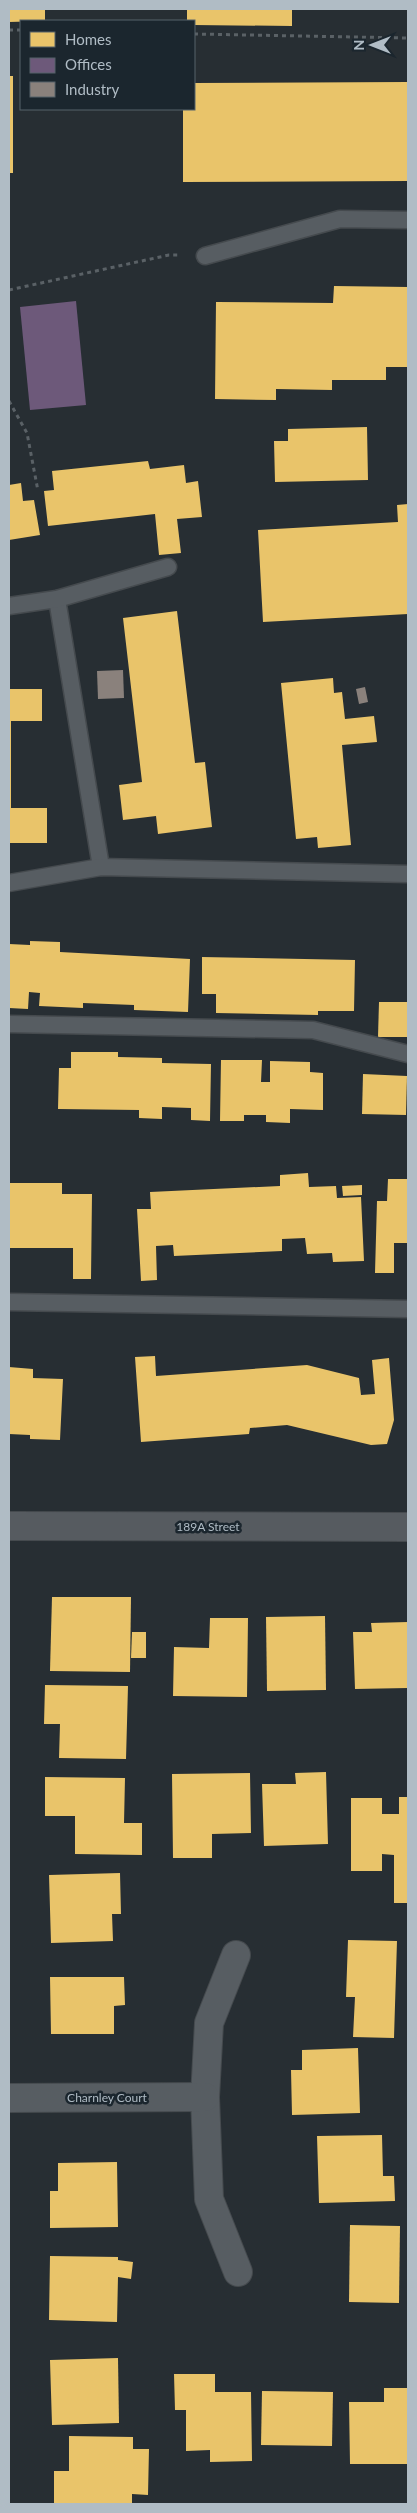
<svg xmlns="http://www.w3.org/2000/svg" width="417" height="2513" font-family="Lato,sans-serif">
  <rect width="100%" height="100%" fill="#272e33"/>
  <!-- homes -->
  <g fill="#e9c46a">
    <polygon points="9,9 45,9 45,21 9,22"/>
    <polygon points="187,9 292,9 292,26 194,25 194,21 187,21"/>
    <rect x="9" y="76" width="4" height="97"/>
    <polygon points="408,82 408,181 183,182 183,109 194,109 194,83"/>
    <polygon points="334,286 408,287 408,367 386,367 386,380 332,380 332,390 276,389 276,400 215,399 216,302 333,303"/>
    <polygon points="367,427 368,480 275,482 274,441 288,441 288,429"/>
    <polygon points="148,461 150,469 184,465 186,483 198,481 202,517 177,519 181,553 159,555 155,514 48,526 44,491 54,490 52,471"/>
    <polygon points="21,483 23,501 34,500 40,535 9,540 9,485"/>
    <polygon points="408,504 408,614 263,622 258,530 398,522 397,505"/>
    <polygon points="177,611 195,763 205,762 212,827 158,834 156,816 123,820 119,785 142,782 123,618"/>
    <polygon points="333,678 334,693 342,692 345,719 374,716 377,742 342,745 351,845 318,848 317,837 296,839 281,683"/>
    <polygon points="9,689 42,689 42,721 11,721 11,808 47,808 47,843 9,843"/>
    <polygon points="30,941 60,942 60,952 190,959 188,1012 134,1010 134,1005 83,1003 83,1008 39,1006 40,993 29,992 28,1009 9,1008 9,944 30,945"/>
    <polygon points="202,957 355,960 354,1011 318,1011 318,1015 216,1013 216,994 202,994"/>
    <polygon points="379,1002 408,1002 408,1037 378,1037"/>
    <polygon points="71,1052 118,1052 118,1057 162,1058 162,1063 211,1064 210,1121 191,1120 191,1108 162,1107 162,1119 139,1118 139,1110 58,1109 59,1068 71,1068"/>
    <polygon points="221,1060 262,1060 261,1082 270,1082 270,1061 310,1062 310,1072 323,1073 323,1110 290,1109 290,1123 266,1122 266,1115 244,1115 244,1121 220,1121"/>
    <polygon points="363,1074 407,1076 406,1115 362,1114"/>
    <polygon points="308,1173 309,1187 336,1186 337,1198 361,1197 364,1261 333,1262 332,1253 307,1254 305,1238 282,1239 282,1251 174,1256 173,1245 156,1246 157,1280 141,1281 137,1209 151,1209 150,1192 280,1186 280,1175"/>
    <polygon points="388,1179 408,1179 408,1243 394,1243 394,1273 375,1273 377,1201 387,1201"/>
    <polygon points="9,1183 62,1183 62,1194 92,1194 91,1279 73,1279 73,1248 9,1248"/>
    <polygon points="362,1185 362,1195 343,1196 342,1186"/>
    <polygon points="155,1356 156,1376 307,1365 359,1378 361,1395 375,1394 372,1360 389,1358 394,1420 387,1444 371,1445 287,1425 250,1428 249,1434 141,1442 135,1357"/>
    <polygon points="9,1367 33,1369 33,1378 63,1379 60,1440 30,1439 30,1435 9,1434"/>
    <polygon points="52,1597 131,1597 130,1672 50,1671"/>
    <polygon points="325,1616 326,1690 267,1691 266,1617"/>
    <polygon points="210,1618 248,1618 247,1697 173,1696 174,1647 209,1648"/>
    <polygon points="408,1622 408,1688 355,1689 353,1632 372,1632 371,1623"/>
    <polygon points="132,1632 146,1632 146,1658 131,1658"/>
    <polygon points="45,1685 128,1686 126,1759 59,1758 60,1724 44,1724"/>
    <polygon points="326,1772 328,1844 264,1846 262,1784 296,1784 295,1773"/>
    <polygon points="250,1773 251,1833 212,1834 212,1858 173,1858 172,1774"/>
    <polygon points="45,1777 125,1778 124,1823 142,1823 142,1855 75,1854 75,1816 45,1816"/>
    <polygon points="399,1797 408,1797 408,1903 394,1903 394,1855 382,1854 382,1871 351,1871 351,1798 382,1798 382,1814 399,1814"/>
    <polygon points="120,1873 121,1914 112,1914 113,1941 51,1943 49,1875"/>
    <polygon points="348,1940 397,1941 394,2038 353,2037 355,1997 346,1997"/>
    <polygon points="50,1977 124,1977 125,2005 114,2006 114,2034 51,2034"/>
    <polygon points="358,2048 360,2113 292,2115 291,2070 302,2070 302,2050"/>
    <polygon points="382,2135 383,2176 394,2176 395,2201 319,2203 317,2136"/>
    <polygon points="117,2162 118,2227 50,2228 50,2191 58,2191 58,2163"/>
    <polygon points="350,2225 400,2226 399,2303 349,2302"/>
    <polygon points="50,2256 118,2257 118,2260 133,2262 131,2279 118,2277 117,2322 49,2320"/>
    <polygon points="118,2358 119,2423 52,2425 50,2360"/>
    <polygon points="174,2374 215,2374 215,2392 251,2392 252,2461 210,2462 210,2450 186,2451 186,2410 175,2410"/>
    <polygon points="384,2388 408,2388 408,2464 350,2464 349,2402 384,2402"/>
    <polygon points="262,2391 333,2392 332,2446 261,2445"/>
    <polygon points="69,2436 133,2437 133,2449 149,2449 148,2495 132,2494 132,2504 54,2504 54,2471 69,2471"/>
  </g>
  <!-- offices -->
  <polygon fill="#6d597a" points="76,301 86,405 30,410 20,307"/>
  <!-- industry -->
  <g fill="#8a817c">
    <polygon points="123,670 124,698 98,699 97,671"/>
    <polygon points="365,687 368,702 359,704 356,689"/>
  </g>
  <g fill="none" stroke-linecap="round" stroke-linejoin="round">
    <!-- lane casing -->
    <g stroke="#454a4e" stroke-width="19">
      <g id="lane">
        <polyline points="205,256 340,219 408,220"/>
        <polyline points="57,599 101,867"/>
        <polyline points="9,606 57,599 168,567"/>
        <polyline points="9,883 101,867 408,874"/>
        <polyline points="9,1024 313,1030 408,1054"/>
        <polyline points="9,1302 408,1309"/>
      </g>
    </g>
    <!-- street casing -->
    <g stroke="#454a4e" stroke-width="30">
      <g id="street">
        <polyline points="236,1955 209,2023 205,2097 209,2199 238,2272"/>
        <polyline points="9,2098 205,2097"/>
      </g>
    </g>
    <!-- secondary casing -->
    <g stroke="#454a4e" stroke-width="30">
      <polyline id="secondary" points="9,1526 408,1527"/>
    </g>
    <!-- path -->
    <g stroke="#5a6166" stroke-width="3" stroke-dasharray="4 4" stroke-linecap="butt">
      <polyline points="9,30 21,30"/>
      <polyline points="194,34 408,38"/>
      <polyline points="9,290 169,255 180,255"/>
      <polyline points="9,401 27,433 38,491"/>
    </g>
    <!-- lane -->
    <use href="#lane" stroke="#575d62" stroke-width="16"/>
    <!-- street -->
    <use href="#street" stroke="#575d62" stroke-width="28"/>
    <!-- secondary -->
    <use href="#secondary" stroke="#565b60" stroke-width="28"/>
  </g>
  <g text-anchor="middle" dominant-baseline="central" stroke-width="5" stroke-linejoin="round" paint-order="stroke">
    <!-- street labels -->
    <g font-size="12" fill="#b0bcc5" stroke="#1b262e">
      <text x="208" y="1526">189A Street</text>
      <text x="107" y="2097">Charnley Court</text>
    </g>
  </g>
  <!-- border -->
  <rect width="417" height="2513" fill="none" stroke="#b0bcc5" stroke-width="20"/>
  <!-- legend -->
  <rect x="20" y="20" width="175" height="90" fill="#1b262e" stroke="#57626a"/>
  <rect x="30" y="32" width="25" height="15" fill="#e9c46a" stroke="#57626a"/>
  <text x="65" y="45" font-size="15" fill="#b0bcc5">Homes</text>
  <rect x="30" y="58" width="25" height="15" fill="#6d597a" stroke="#57626a"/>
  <text x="65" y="70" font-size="15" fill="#b0bcc5">Offices</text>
  <rect x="30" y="82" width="25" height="15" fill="#8a817c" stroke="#57626a"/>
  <text x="65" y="95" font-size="15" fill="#b0bcc5">Industry</text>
  <!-- north arrow -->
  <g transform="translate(372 45) rotate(270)" stroke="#1b262e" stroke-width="4" paint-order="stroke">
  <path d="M0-4L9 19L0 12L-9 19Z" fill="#b0bcc5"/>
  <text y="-8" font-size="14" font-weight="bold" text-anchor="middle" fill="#b0bcc5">N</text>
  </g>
</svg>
